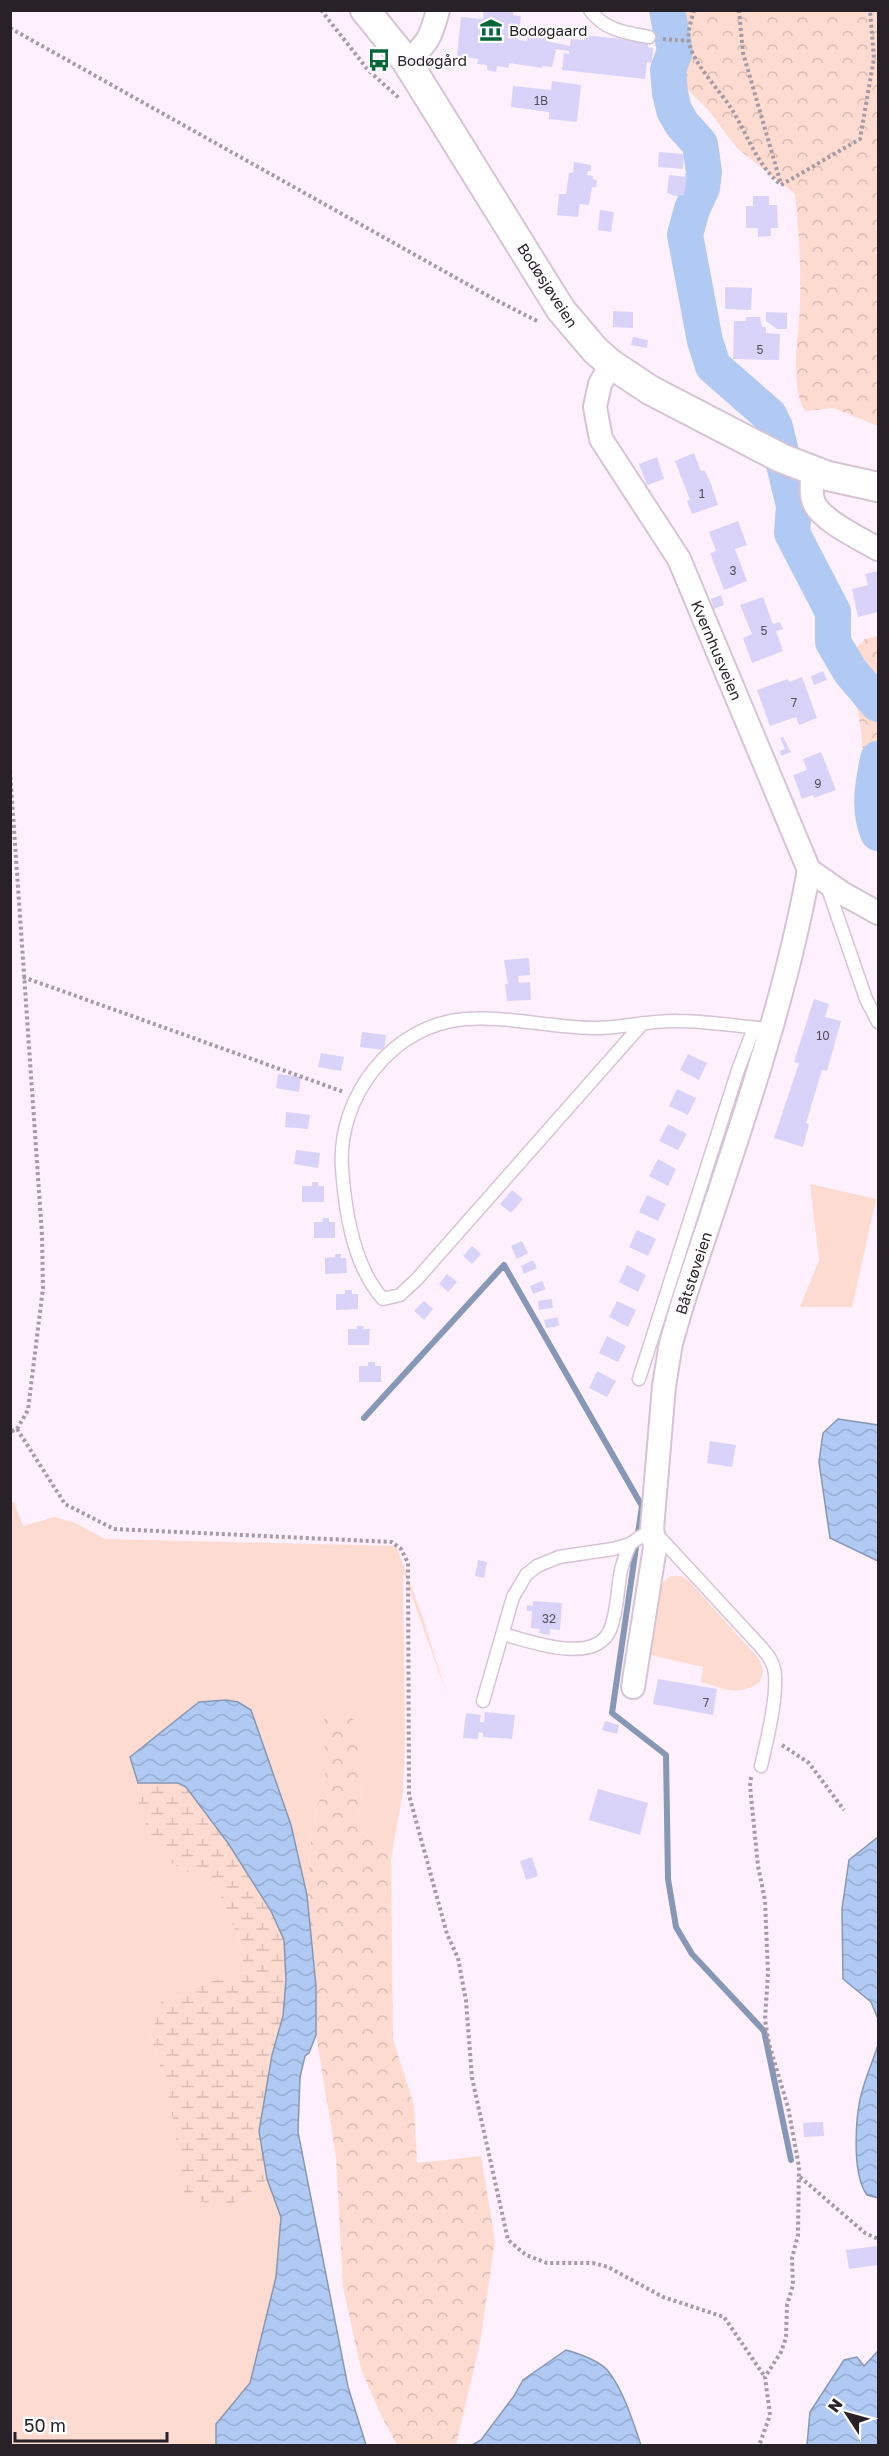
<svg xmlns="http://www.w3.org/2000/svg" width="889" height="2456" font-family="'Golos Text',sans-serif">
  <defs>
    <pattern id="forest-crowns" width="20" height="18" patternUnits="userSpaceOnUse" patternTransform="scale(1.5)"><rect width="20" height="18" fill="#fedbd0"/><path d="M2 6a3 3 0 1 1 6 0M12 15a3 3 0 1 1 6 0" fill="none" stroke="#dabcb3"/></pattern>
    <pattern id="wetland-marsh" width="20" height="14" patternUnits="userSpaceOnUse" patternTransform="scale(1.5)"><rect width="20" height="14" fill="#fedbd0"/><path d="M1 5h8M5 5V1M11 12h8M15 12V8" fill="none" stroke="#dabcb3"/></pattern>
    <pattern id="water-waves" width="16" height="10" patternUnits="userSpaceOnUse" patternTransform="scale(1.5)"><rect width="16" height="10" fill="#b0caf4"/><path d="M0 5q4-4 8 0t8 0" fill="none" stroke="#97add1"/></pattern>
  </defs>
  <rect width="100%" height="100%" fill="#fef0fd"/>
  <!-- green -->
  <g fill="#fedbd0">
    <polygon points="810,1184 876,1199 852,1307 800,1307 819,1260"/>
    <polygon points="10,1501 14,1502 23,1526 54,1517 73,1522 105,1539 396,1546 421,1612 447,1695 403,1571 405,1738 403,1791 391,1859 358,1827 362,1772 336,1710 325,1714 325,1772 311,1839 307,1895 291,1825 251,1710 238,1702 226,1700 130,1757 138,1783 139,1806 173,1864 217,1888 239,1939 245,1972 204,1983 162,1998 151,2036 170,2101 240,2201 267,2179 281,2217 276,2277 250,2383 216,2424 216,2445 11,2445"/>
    <path d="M670,1576H681L688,1580L759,1659L763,1670L760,1682C738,1697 725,1689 701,1682L703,1667L651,1655L647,1647L657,1588Z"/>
  </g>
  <!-- forest -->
  <g fill="url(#forest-crowns)">
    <path d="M672,11H878V426L834,408L805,411C789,384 799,335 800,305C801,268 799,231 795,194L737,148L709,111L668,70L675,51Z"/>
    <path d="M878,636V808L859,819C861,790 865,761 861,732C858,705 849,681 850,654L865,639Z"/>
    <polygon points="336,1709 355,1720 362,1772 358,1827 391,1859 393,2040 414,2105 417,2163 481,2156 495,2241 480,2343 456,2445 397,2445 380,2413 361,2369 343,2287 336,2157 316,2035 316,1986 307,1895 311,1839 325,1772 324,1714"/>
  </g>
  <!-- wetland -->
  <path fill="url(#wetland-marsh)" d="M138,1783H178L186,1786L228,1843L271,1911L284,1940L286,1980L283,2016L272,2055L259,2131L267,2179C230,2209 230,2210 185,2197L170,2101L151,2036L162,1998L204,1983L245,1972L239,1939L217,1888L173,1864L150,1835L139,1806Z"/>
  <!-- water -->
  <g fill="url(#water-waves)" stroke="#8798b7" stroke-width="1.5">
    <polygon points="838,1419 878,1425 878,1561 830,1538 819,1462 823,1433"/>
    <polygon points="226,1700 238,1702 251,1710 291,1825 307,1895 316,1986 316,2035 309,2053 305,2056 300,2077 298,2132 348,2387 366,2445 216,2445 216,2424 250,2383 276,2277 281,2217 267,2179 259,2131 272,2055 283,2016 286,1980 284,1940 271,1911 228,1843 186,1787 178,1783 138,1783 130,1757 199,1702"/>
    <polygon points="878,1837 878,2019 871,2002 843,1979 842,1909 849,1860"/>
    <path d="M878,2045V2198L867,2195C851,2173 855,2111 864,2085C868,2071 874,2058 878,2045Z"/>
    <path d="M566,2350C580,2354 599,2360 608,2371C624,2391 633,2422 641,2445H472L481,2440L514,2396L523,2380Z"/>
    <polygon points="878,2351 878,2445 807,2445 810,2412 844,2360 857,2357 864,2366"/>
  </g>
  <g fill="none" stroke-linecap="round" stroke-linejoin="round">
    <!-- stream -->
    <polyline stroke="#8798b7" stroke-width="6" points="364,1418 504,1265 642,1506 612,1713 666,1755 668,1879 676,1927 692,1954 764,2031 791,2160"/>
    <!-- river -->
    <g stroke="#b0caf4" stroke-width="36">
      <polyline points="667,10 675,51 668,70 670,93 674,110 682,124 700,144 704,172 702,188 692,209 685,235 705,341 713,366 769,415 775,427 794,506 792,533 833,612 833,642 850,671 878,704"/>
      <path d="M878,759C873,784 868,809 878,833"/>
    </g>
  </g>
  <!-- building -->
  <g fill="#dad3f9">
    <polygon points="484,10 514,10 513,15 521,16 518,40 527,41 528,35 546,37 546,41 570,46 571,39 584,40 585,35 648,42 648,47 653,48 652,63 647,62 645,79 562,70 564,53 569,54 569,51 554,49 556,51 552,67 542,66 542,68 509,63 508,68 497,66 496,72 487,70 487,65 477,64 478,59 457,56 461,17 483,19"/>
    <polygon points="552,81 581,85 577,122 549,119 549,112 511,107 513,86 551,90"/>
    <polygon points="659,152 684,154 683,169 658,167"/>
    <polygon points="574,162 591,165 591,171 588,171 587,175 593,176 593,179 597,180 596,187 592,187 589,205 580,204 578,217 557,215 559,194 566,194 569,173 573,173"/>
    <polygon points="669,175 687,177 684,195 675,196 667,193"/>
    <polygon points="753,196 769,196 769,205 777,205 778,228 771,228 771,236 758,237 758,228 746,228 746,206 753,206"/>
    <polygon points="600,210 614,212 611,232 598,230"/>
    <polygon points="725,287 752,288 751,310 725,309"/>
    <polygon points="613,311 633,312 633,328 613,327"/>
    <polygon points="766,312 787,313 787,329 777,329 766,321"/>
    <polygon points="746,317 760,317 762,327 766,327 766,333 780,334 779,360 733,359 734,321 746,321"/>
    <polygon points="633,337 648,340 647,348 631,345"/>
    <polygon points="694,453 701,471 704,470 710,481 718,505 692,514 687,501 690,500 675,461"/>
    <polygon points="657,457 664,479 647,485 639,464"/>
    <polygon points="738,521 747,545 735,549 747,581 724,590 710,553 716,551 709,532"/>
    <polygon points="878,571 878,612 858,617 852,589 868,585 865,574"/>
    <polygon points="721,595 724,605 714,609 711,599"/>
    <polygon points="763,597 773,624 780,622 783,629 776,631 783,651 752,663 743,638 752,634 740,605"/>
    <polygon points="823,671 827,680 814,685 811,676"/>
    <polygon points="802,677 817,718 799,725 796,717 770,726 757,690 788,679 789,682"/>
    <polygon points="783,737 791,752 781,756 780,751 785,749 780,738"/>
    <polygon points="821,752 836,790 814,798 813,795 802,799 793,775 807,770 803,759"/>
    <polygon points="529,958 530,975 518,976 519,983 530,982 531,1000 507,1001 505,984 508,984 504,960"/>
    <polygon points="814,999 829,1004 825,1017 841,1021 827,1071 822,1070 806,1123 809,1124 803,1147 774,1138 799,1063 794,1062"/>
    <polygon points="362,1032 386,1035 384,1050 360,1047"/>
    <polygon points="321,1053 344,1057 341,1071 318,1067"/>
    <polygon points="688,1054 707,1063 699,1080 680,1070"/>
    <polygon points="278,1074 301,1077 299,1092 276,1088"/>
    <polygon points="677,1089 696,1098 688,1115 669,1106"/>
    <polygon points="286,1112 310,1115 308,1129 285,1127"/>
    <polygon points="668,1124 687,1134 678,1150 659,1141"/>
    <polygon points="296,1150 320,1153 318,1168 294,1164"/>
    <polygon points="658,1159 676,1169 668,1186 649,1176"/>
    <polygon points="312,1182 318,1182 318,1186 324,1186 324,1202 302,1202 302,1186 312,1186"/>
    <polygon points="512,1190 523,1199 511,1213 500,1204"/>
    <polygon points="647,1195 666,1204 658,1221 639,1212"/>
    <polygon points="323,1218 329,1218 329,1222 335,1222 335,1238 314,1238 314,1222 322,1222"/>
    <polygon points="637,1230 656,1239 648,1256 629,1247"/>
    <polygon points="522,1241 528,1253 517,1259 511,1246"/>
    <polygon points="472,1246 481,1254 472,1264 463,1256"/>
    <polygon points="335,1254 341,1254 341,1258 346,1258 347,1273 325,1274 325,1258 335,1257"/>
    <polygon points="533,1260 537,1268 524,1274 521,1266"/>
    <polygon points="627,1265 646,1275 638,1292 619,1282"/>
    <polygon points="447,1274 457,1282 448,1292 439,1284"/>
    <polygon points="542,1281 546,1289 533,1294 530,1286"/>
    <polygon points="345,1290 352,1290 352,1294 358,1294 358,1309 336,1310 336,1294 345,1294"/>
    <polygon points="552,1299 553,1308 539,1310 538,1301"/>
    <polygon points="424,1301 433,1309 424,1320 414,1311"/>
    <polygon points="617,1301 636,1310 628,1327 609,1317"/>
    <polygon points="558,1317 559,1326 546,1328 544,1320"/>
    <polygon points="357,1326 364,1326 363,1329 370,1329 369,1345 348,1345 348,1329 357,1329"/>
    <polygon points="607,1336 626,1346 618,1362 599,1353"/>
    <polygon points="368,1362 375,1362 375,1366 381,1366 381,1382 359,1382 359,1366 368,1366"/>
    <polygon points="597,1371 616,1381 607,1397 589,1388"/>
    <polygon points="710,1441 736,1445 732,1467 707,1463"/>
    <polygon points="478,1560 487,1562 484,1578 475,1576"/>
    <polygon points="533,1601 562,1603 560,1630 550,1629 550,1635 539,1633 540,1629 531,1628 532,1611 527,1611 527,1605 533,1606"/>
    <polygon points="658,1679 717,1689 713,1715 653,1704"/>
    <polygon points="485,1712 515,1715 512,1739 483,1737 483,1733 479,1732 478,1739 463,1738 466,1713 481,1715 480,1722 484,1722"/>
    <polygon points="605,1721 619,1725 617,1734 602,1730"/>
    <polygon points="598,1789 648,1803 640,1835 589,1820"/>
    <polygon points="532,1857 538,1876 526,1880 520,1861"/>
    <polygon points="823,2122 824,2136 804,2137 803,2123"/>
    <polygon points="877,2246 878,2265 849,2269 846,2250"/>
  </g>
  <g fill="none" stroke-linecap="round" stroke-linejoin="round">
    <!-- service casing -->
    <g stroke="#d6c4d4" stroke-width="15">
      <g id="service">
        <path d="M590,10C604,30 626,33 649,37"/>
        <polyline points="827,886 866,999 878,1022"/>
        <path d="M642,1024L417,1279L400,1295L383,1299C353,1266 345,1211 342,1168C337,1097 392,1025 465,1019C507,1016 550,1027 591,1028C620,1029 649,1020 677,1021C709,1021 741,1027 772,1029"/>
        <polyline points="639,1379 738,1070 754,1028"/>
        <path d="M503,1634C531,1642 595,1665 610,1630C618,1611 617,1589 621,1570C623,1561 627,1552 630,1544"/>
        <path d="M483,1701L513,1597L526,1575L537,1566L559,1557L613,1549L630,1544L652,1529L761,1647C765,1652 770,1657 772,1663C782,1681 766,1745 761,1766"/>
      </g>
    </g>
    <!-- minor casing -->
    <g stroke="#d6c4d4" stroke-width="26">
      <g id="minor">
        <path d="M407,62C428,43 431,37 438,10"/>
        <polyline points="611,364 600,384 595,407 601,439 679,559 809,870 842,893 878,913"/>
        <path d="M813,471C812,481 810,493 814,503C822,521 861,539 878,549"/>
        <path d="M633,1687L655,1547L652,1529L664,1386L671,1343L683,1302C729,1160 782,1018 809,870"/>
      </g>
    </g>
    <!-- tertiary casing -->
    <g stroke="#d6c4d4" stroke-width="32">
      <polyline id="tertiary" points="365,10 407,62 561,310 595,350 611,364 650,390 781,458 828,476 878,487"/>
    </g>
    <!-- path -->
    <g stroke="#a69ba5" stroke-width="4" stroke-dasharray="3 3" stroke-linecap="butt">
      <polyline points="321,10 368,70 400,99"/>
      <path d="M694,10C691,21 686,35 690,47C697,67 719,90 731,108C748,135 756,164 781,185"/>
      <polyline points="739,10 743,53 781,184"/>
      <polyline points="10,28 492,298 539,322"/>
      <polyline points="663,39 689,41"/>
      <polyline points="781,185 860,139 874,58 870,10"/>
      <polyline points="10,771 42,1235 43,1288 28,1410 17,1429 10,1432"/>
      <polyline points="23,977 344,1092"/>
      <polyline points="17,1429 65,1504 114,1529 392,1542 401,1549 408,1563 409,1795 447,1934 458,1958 466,2001 472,2078 508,2240 526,2255 547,2263 593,2263 608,2267 663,2297 724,2317 765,2377"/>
      <polyline points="782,1745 809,1763 844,1810"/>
      <polyline points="751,1777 750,1786 758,1866 765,1900 768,1973 765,2020 769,2044 788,2107 799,2167 798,2235 792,2258 793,2285 787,2305 786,2338 781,2352 765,2377 770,2415 759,2446"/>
      <polyline points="800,2177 865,2233 878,2239"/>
    </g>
    <!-- service -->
    <use href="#service" stroke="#fff" stroke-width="12"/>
    <!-- minor -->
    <use href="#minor" stroke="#fff" stroke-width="22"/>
    <!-- tertiary -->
    <use href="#tertiary" stroke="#fff" stroke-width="28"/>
  </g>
  <!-- icons -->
  <defs>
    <g id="museum-bare" transform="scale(1.8)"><path d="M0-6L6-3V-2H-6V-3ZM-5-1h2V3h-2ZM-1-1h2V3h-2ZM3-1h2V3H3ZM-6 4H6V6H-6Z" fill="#06663a" stroke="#fff" stroke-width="2.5" paint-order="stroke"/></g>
    <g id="bus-bare" transform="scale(1.8)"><path d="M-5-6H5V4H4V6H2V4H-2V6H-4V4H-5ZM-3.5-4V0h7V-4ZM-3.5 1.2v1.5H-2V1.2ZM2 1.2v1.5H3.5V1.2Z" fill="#06663a" stroke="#fff" stroke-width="2.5" paint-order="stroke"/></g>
  </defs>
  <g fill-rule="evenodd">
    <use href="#museum-bare" x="491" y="30"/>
    <use href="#bus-bare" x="379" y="60"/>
  </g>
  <g text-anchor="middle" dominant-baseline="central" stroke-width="4.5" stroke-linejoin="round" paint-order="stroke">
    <!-- number labels -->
    <g font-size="12" fill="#544e5c">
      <text x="541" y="100">1B</text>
      <text x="760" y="349">5</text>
      <text x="702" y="493">1</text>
      <text x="733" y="570">3</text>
      <text x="764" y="630">5</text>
      <text x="794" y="702">7</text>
      <text x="818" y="783">9</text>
      <text x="823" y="1035">10</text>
      <text x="549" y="1618">32</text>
      <text x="706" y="1702">7</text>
    </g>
    <!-- poi labels -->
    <g font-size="15" fill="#282228" stroke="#fff" text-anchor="start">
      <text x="509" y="30">Bodøgaard</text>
      <text x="397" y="60">Bodøgård</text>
    </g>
    <!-- street labels -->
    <g font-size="15" fill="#282228" stroke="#fff">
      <text transform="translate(548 285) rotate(57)">Bodøsjøveien</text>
      <text transform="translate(717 650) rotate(67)">Kvernhusveien</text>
      <text transform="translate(693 1273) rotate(-72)">Båtstøveien</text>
    </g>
  </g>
  <!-- border -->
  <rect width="889" height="2456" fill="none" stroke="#282228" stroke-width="24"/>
  <!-- north arrow -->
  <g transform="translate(847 2414) rotate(306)" stroke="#ffffff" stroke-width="4.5" paint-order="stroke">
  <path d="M0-4.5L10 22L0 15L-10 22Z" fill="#282228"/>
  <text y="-9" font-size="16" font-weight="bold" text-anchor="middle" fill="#282228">N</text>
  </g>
  <!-- scale -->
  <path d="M15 2432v9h152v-9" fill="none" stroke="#282228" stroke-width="3"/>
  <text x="24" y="2432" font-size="18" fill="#282228" stroke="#ffffff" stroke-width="4.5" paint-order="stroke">50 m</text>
</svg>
